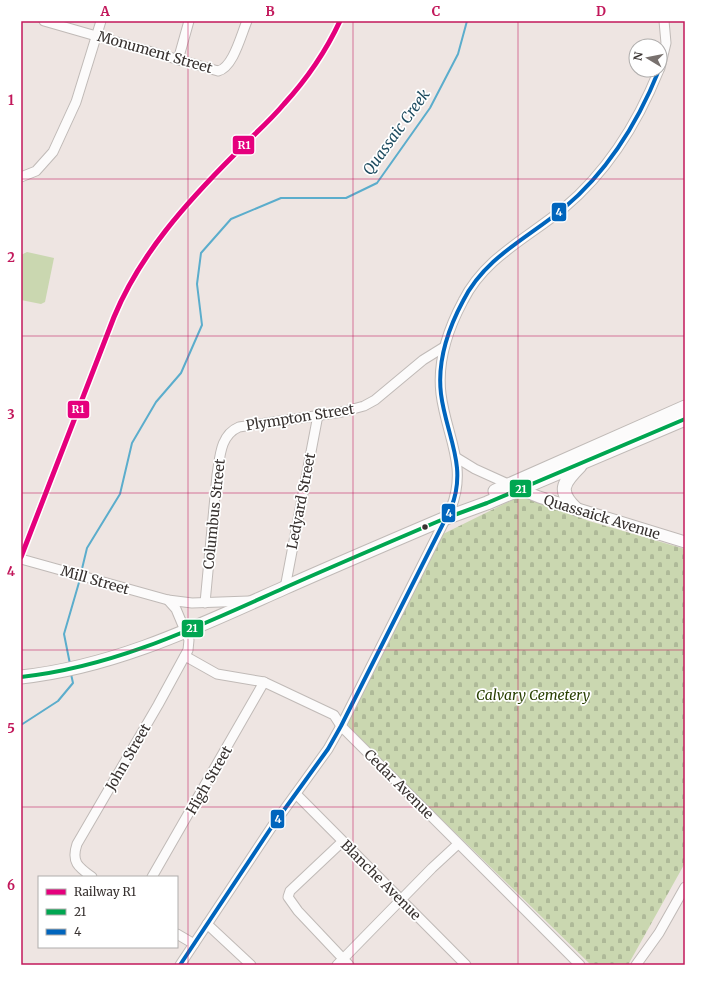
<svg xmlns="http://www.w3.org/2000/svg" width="706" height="986" font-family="Merriweather,serif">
  <defs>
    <pattern id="cemetery-stones" width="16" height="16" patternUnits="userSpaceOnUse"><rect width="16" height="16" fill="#cad7b0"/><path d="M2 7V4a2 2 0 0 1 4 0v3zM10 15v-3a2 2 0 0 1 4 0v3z" fill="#aeb998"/></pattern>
  </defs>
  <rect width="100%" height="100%" fill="#eee5e2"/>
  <!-- grass -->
  <polygon fill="#cad7b0" points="27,252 54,258 45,302 41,304 21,300 21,255"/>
  <!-- cemetery -->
  <polygon fill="url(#cemetery-stones)" points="520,496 589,521 685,549 685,863 628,965 591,965 349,729 348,723 443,534"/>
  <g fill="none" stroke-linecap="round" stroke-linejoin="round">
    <!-- stream -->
    <g stroke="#5badcc" stroke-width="2">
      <polyline points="81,573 87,548 120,494 132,443 156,402 181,373 202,325 197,284 201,253 231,219 281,198 346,198 377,183 430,108 458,54 467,21"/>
      <polyline points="70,664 64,634 80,579"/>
      <polyline points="21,725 58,701 73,683 71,674"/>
    </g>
    <!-- minor casing -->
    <g stroke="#c0bab7" stroke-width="11">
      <g id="minor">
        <path d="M44,21L218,71C233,68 241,35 247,21"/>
        <polyline points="178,60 189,21"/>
        <polyline points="660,68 666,43 664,21"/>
        <polyline points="21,177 36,171 53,152 76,102 101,21"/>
        <polyline points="457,458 475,469 508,484"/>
        <polyline points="21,559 168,600 192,603 249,601"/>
        <polyline points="285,588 318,415"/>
        <path d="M205,603L217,475C220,457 220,435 239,427L342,412L364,406L375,400L423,360L444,347"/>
        <polyline points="185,656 217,674 264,682 334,715 341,726 580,965"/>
        <polyline points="296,794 466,965"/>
        <polyline points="342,842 290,891 288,897 298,911 349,965"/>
        <path d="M92,877C78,867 71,862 77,844L158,705L188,650L189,640L176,609L168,600"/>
        <polyline points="152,877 264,682"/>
        <polyline points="207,924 251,965"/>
        <polyline points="177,934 194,944"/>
        <path d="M180,965L271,828L328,749L341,726L451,508C468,466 446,435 441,394C437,361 448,329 463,301C485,257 528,238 564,208C607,172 638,122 659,70"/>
        <polyline points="337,965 432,868 458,844"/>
        <polyline points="636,965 659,933 685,887"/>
      </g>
    </g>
    <!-- major casing -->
    <g stroke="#c0bab7" stroke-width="13">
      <polyline id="major" points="514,487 539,497 685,542"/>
    </g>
    <!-- highway casing -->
    <g stroke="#c0bab7" stroke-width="15">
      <g id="highway">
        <polyline points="495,491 685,407"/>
        <path d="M576,509C557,491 563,483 580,466"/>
        <path d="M21,677C115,667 199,626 284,588C338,564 392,541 446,518L487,503L685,419"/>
      </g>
    </g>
    <!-- minor -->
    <use href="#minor" stroke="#fcfbfb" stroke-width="9"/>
    <!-- major -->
    <use href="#major" stroke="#fcfbfb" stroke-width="11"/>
    <!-- highway -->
    <use href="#highway" stroke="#fcfbfb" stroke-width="13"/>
    <!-- bus-1 casing -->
    <g stroke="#fff" stroke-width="7">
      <path id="bus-1" d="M21,677C115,667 199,626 284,588C338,564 392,541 446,518L487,503L685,419"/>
    </g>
    <!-- bus-2 casing -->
    <g stroke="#fff" stroke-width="7">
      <path id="bus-2" d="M180,965L271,828L328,749L341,726L451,508C468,466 446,435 441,394C437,361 448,329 463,301C485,257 528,238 564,208C607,172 638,122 659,70"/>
    </g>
    <!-- bus-1 -->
    <use href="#bus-1" stroke="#00a651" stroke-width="4"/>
    <!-- bus-2 -->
    <use href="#bus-2" stroke="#0065bd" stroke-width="4"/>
    <!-- rail-1 casing -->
    <g stroke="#fff" stroke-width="8">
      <path id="rail-1" d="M21,557L114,317C140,254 187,202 235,154C251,137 269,122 284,104C306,80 326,51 340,21"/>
    </g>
    <!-- rail-1 -->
    <use href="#rail-1" stroke="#e5007d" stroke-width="5"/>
  </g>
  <!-- grid -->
  <path fill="none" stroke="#c2185b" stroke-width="1" stroke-opacity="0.55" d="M188,21V965M353,21V965M518,21V965M21,179H685M21,336H685M21,493H685M21,650H685M21,807H685"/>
  <!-- markers -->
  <circle fill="#383230" stroke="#fff" stroke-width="1.5" cx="425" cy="527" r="3.5"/>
  <g text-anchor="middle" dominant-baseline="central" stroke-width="3.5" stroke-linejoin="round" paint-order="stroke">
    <!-- street labels -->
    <g font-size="14" fill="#383230" stroke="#fff">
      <text transform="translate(155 52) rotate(16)">Monument Street</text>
      <text transform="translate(300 417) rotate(-9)">Plympton Street</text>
      <text transform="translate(301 501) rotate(-79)">Ledyard Street</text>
      <text transform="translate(214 514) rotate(-84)">Columbus Street</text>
      <text transform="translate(602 517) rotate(17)">Quassaick Avenue</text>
      <text transform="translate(95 580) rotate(16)">Mill Street</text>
      <text transform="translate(128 757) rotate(-60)">John Street</text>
      <text transform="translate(209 780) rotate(-60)">High Street</text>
      <text transform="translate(399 784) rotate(45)">Cedar Avenue</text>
      <text transform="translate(381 880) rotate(45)">Blanche Avenue</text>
    </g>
    <!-- park labels -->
    <g font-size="14" font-style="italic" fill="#283f00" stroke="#fff">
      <text x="533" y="695">Calvary Cemetery</text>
    </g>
    <!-- water labels -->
    <g font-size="15" font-style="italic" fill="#1d4b5f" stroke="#fff">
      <text transform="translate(396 132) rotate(-54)">Quassaic Creek</text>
    </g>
  </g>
  <g stroke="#fff" stroke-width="1.5">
    <rect x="232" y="135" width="23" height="20" rx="4" fill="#e5007d"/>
    <rect x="551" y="202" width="16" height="20" rx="4" fill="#0065bd"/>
    <rect x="67" y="400" width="23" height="19" rx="4" fill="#e5007d"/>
    <rect x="509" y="479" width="23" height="19" rx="4" fill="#00a651"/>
    <rect x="441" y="503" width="15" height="20" rx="4" fill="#0065bd"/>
    <rect x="181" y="619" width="23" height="19" rx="4" fill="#00a651"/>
    <rect x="270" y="809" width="15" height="20" rx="4" fill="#0065bd"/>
  </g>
  <g font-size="11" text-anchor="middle" font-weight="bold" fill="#fff">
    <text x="244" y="149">R1</text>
    <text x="559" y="216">4</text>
    <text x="78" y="413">R1</text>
    <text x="521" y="493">21</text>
    <text x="449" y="517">4</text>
    <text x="192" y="632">21</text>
    <text x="278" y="823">4</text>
  </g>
  <!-- border -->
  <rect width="706" height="986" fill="none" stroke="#ffffff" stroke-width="44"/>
  <!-- legend -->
  <rect x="38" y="876" width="140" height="72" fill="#ffffff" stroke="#afadac"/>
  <rect x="46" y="889" width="20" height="6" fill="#e5007d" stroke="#afadac"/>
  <text x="74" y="896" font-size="12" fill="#383230">Railway R1</text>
  <rect x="46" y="909" width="20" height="6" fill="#00a651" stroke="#afadac"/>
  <text x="74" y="916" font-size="12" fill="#383230">21</text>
  <rect x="46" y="929" width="20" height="6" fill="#0065bd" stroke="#afadac"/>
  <text x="74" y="936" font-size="12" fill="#383230">4</text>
  <!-- north arrow -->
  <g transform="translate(648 58) rotate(280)"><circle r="19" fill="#ffffff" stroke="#afadac"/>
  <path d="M0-3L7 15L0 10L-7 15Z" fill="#78716e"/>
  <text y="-6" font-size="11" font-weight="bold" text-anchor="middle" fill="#383230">N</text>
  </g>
  <rect x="22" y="22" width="662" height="942" fill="none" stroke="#c2185b" stroke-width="1.5"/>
  <g font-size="13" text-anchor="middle" font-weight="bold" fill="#c2185b">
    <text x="105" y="16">A</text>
    <text x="270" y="16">B</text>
    <text x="436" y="16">C</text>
    <text x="601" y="16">D</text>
    <text x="11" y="105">1</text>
    <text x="11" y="262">2</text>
    <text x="11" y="419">3</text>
    <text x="11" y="576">4</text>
    <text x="11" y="733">5</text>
    <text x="11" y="890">6</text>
  </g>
</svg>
